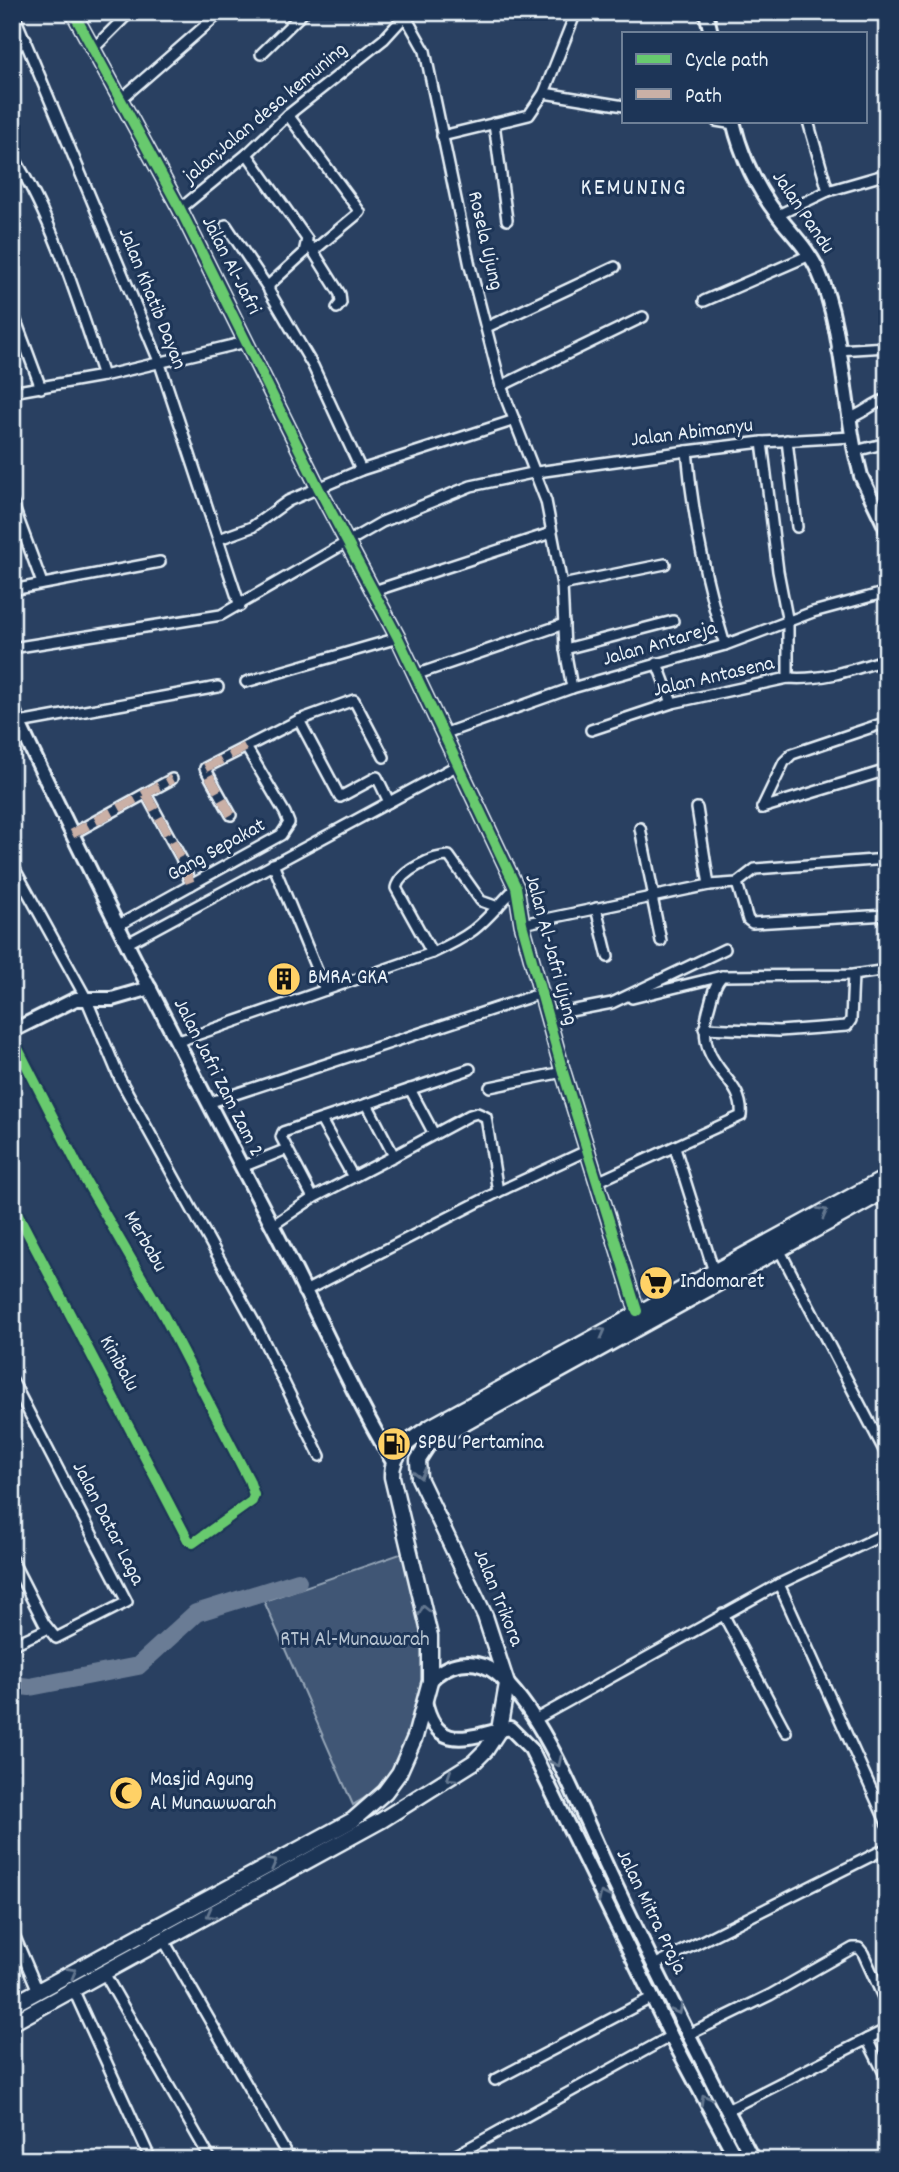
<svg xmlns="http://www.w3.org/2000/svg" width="899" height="2172" font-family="Dekko,sans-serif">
  <rect width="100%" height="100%" fill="#294061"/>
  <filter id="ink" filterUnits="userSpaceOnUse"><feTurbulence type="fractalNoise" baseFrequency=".0143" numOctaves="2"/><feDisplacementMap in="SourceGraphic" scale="14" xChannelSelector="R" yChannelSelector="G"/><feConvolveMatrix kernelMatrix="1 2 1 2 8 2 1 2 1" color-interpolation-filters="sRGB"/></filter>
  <g filter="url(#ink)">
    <!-- green -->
    <path fill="#415774" stroke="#94a4b6" stroke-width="2" d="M403,1553C410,1590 429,1638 428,1675C427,1698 413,1719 406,1741C396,1770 381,1790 353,1805L264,1601Z"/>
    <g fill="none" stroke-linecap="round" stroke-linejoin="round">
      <!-- river -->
      <polyline stroke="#6b7c95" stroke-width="18" points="12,1685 30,1687 138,1666 196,1613 298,1581"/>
      <!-- street casing -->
      <g stroke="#e8f1f8" stroke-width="14">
        <g id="street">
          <polyline points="13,12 159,361 240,606"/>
          <polyline points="403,12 425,51 470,266 501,386 546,501 562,585 565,649 572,688"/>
          <polyline points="93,49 130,12"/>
          <polyline points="12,51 26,39"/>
          <polyline points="261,54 304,12"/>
          <polyline points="544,93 624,106"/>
          <polyline points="120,100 221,12"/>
          <polyline points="288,115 360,212 313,251"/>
          <polyline points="716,121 734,124"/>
          <polyline points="808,121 828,191"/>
          <polyline points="494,123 507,220"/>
          <polyline points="442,136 529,115 544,93 576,12"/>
          <path d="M12,154C54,222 78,301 103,376"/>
          <polyline points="247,154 307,239 304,253 269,285 269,291 313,366 361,470"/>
          <polyline points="180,209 247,154 288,115 384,39 405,16"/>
          <polyline points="778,215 828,191 887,174"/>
          <polyline points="226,225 268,288"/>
          <polyline points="310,246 340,294 341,303 337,308"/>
          <polyline points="704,301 810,255"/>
          <polyline points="12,310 41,388"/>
          <polyline points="487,327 615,267"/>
          <polyline points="837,350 887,347"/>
          <polyline points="501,386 643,317"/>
          <polyline points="12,392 103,376 246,342"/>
          <path d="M849,418C864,414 872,403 887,399"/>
          <polyline points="787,440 797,527"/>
          <polyline points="762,442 778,571 788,623 788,678"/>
          <path d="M687,451C693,517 705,582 725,645"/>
          <polyline points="855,451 887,443"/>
          <polyline points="12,502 42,583"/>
          <polyline points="219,539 252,527 288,501 361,470 515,420"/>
          <polyline points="562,585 665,564"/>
          <polyline points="12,590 160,562"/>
          <polyline points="374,591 551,533"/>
          <polyline points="12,648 221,615 382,522 471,486 537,472 687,451 762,442 852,437"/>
          <polyline points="565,649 673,621"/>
          <polyline points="657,663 672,703"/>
          <polyline points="415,675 564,624"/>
          <polyline points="246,682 398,638"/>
          <polyline points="299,720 340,797 377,777 389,802"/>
          <polyline points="19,723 218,687"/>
          <path d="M591,730L672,703L788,678C822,681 855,669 887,659"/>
          <polyline points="443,734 572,688 725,645 813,612 887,592"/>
          <polyline points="146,794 181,858 191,885"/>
          <polyline points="697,808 709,885"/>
          <polyline points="762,808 784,762 792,754 887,722"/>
          <polyline points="762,808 887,770"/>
          <polyline points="231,815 205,768 299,720 354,700 384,757"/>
          <polyline points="640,828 654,897"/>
          <polyline points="72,834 172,779"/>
          <polyline points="12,864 86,998 120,1079 257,1327 320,1456"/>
          <polyline points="273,864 325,990"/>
          <polyline points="737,883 748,920 752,923 887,915"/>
          <polyline points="652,897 661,941"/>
          <polyline points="596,908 608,957"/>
          <polyline points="522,924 709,885 737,883 755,869 887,859"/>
          <polyline points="117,926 281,835 289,823 285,813 246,747"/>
          <polyline points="128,943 458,765"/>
          <path d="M432,953L396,888C400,871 433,856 449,856L481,901L498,907"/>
          <polyline points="632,998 722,976"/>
          <polyline points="549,1015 612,1003 725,949"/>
          <polyline points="704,1028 779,1031 847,1026 851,1020 853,975"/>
          <polyline points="12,1037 84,1178 164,1316 249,1480 254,1495 252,1501 193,1543 188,1540 12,1203"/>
          <path d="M176,1042L432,953C479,932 482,923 516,887"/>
          <polyline points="470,1069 367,1104 394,1156 470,1115 477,1113 486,1117 498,1192"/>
          <polyline points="490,1087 563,1072"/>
          <polyline points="410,1089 434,1134"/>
          <polyline points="208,1103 542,993"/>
          <polyline points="367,1104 283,1132 281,1137 313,1198 394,1156"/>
          <polyline points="321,1120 353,1177"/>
          <polyline points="675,1148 714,1272"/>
          <polyline points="242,1167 287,1149"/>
          <path d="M597,1182L741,1116C745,1075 693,1070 708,1011C712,998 713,986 722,976L853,975L887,970"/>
          <polyline points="273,1225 313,1198"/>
          <polyline points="779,1249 887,1456"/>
          <polyline points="303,1292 498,1192 588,1150"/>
          <polyline points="12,1380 127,1602 56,1638 44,1623 12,1560"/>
          <polyline points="779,1584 887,1824"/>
          <polyline points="723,1614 786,1732"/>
          <polyline points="12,1645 47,1629"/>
          <polyline points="536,1719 779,1584 887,1533"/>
          <polyline points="12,1930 38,1991"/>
          <polyline points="163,1939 290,2160"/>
          <polyline points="654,1965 887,1848"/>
          <polyline points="104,1973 211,2160"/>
          <polyline points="73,1989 151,2160"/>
          <polyline points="690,2034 770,1995 853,1948 859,1948 863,1953 887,2006"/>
          <polyline points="867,2039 887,2079"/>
          <polyline points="495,2080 653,1997"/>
          <polyline points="727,2110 887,2029"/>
          <polyline points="447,2160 671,2036"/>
        </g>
      </g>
      <!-- secondary casing -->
      <g stroke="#e8f1f8" stroke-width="18">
        <g id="secondary">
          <polyline points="73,12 180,209 319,489 398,638 516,887 522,924 563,1072 637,1311"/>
          <polyline points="706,12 711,33"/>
          <path d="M733,121C741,155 757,189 779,217C793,235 810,251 819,273C841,321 844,398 855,451L861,476L887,530"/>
          <path d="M12,708C93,882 182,1052 271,1223C313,1302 347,1385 393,1462"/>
          <polyline points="12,1031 76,999 112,999 150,988"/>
          <path d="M430,1681C447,1662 474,1656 496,1673C546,1713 586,1825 615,1884C659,1977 705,2069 753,2160"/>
          <path d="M425,1701C437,1756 471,1735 510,1728L531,1749L671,2036L737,2160"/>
        </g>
      </g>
      <!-- primary casing -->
      <g stroke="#e8f1f8" stroke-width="19">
        <g id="primary">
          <path d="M12,2005L353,1820L385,1792L399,1773L415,1737L430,1681V1636L392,1477C391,1451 413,1438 432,1426L887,1177"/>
          <polyline points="12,2023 382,1820 474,1762 486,1750 499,1730 507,1684 485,1616 419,1478 418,1460 429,1443 887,1190"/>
        </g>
      </g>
      <!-- street -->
      <use href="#street" stroke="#1d3557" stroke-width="9"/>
      <!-- secondary -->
      <use href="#secondary" stroke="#1d3557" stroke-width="12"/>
      <!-- primary -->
      <use href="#primary" stroke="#1d3557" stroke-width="14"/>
      <!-- quiet -->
      <g stroke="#cab0a6" stroke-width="9" stroke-dasharray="18 9" stroke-linecap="butt">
        <polyline points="146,794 181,858 191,885"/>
        <polyline points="231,815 205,768 246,747"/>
        <polyline points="72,834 172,779"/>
      </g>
      <!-- cycleway casing -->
      <g stroke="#1d3557" stroke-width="15">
        <g id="cycleway">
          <polyline points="73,12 180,209 319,489 398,638 516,887 522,924 563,1072 637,1311"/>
          <polyline points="12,1037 84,1178 164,1316 249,1480 254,1495 252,1501 193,1543 188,1540 12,1203"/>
        </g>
      </g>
      <!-- cycleway -->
      <use href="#cycleway" stroke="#67ca6e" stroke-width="10"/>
    </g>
    <!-- one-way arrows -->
    <defs><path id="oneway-chevron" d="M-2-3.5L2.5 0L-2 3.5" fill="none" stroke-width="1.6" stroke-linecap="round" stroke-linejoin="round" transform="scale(1.75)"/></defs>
    <g stroke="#64778f">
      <use href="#oneway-chevron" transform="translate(823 1212) rotate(-29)"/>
      <use href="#oneway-chevron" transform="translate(601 1332) rotate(-29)"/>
      <use href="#oneway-chevron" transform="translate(420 1474) rotate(76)"/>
      <use href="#oneway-chevron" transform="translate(424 1610) rotate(-103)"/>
      <use href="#oneway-chevron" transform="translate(557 1762) rotate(64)"/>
      <use href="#oneway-chevron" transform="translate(451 1777) rotate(147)"/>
      <use href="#oneway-chevron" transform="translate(272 1863) rotate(-28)"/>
      <use href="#oneway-chevron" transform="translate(603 1896) rotate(-116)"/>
      <use href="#oneway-chevron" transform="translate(211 1914) rotate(151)"/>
      <use href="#oneway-chevron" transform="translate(72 1972) rotate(-29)"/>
      <use href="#oneway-chevron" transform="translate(678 2010) rotate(62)"/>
      <use href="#oneway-chevron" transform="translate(705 2099) rotate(-119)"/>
    </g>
  </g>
  <!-- icons -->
  <defs>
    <g id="building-disc" transform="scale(1.75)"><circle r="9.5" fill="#ffd166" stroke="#1d3557"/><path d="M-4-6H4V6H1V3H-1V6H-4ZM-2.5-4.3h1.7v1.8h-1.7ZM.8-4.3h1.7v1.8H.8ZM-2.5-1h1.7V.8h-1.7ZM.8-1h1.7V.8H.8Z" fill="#111"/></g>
    <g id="supermarket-disc" transform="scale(1.75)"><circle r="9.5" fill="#ffd166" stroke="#1d3557"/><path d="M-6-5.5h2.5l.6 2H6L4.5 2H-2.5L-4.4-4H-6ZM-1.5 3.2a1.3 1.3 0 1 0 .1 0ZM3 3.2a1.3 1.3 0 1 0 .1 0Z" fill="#111"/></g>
    <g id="fuel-disc" transform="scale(1.75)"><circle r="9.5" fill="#ffd166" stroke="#1d3557"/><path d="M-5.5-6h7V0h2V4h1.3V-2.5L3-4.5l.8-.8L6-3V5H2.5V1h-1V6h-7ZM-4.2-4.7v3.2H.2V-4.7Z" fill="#111"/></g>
    <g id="mosque-disc" transform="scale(1.75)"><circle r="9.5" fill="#ffd166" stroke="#1d3557"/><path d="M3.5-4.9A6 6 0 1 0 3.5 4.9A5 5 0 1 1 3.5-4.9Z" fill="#111"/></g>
  </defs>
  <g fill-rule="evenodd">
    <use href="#building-disc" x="284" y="979"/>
    <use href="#supermarket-disc" x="656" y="1283"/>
    <use href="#fuel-disc" x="394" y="1444"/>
    <use href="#mosque-disc" x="126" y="1793"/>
  </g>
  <g text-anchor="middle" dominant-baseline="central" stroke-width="6" stroke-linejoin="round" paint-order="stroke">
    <!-- street labels -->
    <g font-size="21" fill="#e8f1f8" stroke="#1d3557">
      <text transform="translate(266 114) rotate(-40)">jalan;Jalan desa kemuning</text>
      <text transform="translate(802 213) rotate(56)">Jalan Pandu</text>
      <text transform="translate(484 241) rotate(77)">Rosela Ujung</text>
      <text transform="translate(230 266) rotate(63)">Jalan Al-Jafri</text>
      <text transform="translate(151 299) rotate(68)">Jalan Khatib Dayan</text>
      <text transform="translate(692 434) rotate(-7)">Jalan Abimanyu</text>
      <text transform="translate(660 645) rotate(-16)">Jalan Antareja</text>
      <text transform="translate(714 678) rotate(-13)">Jalan Antasena</text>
      <text transform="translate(217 851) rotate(-29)">Gang Sepakat</text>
      <text transform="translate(550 950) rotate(75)">Jalan Al-Jafri Ujung</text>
      <text transform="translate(217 1078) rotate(63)">Jalan Jafri Zam Zam 2</text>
      <text transform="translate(144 1242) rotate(60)">Merbabu</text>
      <text transform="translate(118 1364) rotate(61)">Kinibalu</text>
      <text transform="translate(107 1524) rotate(63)">Jalan Datar Laga</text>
      <text transform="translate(497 1598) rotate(68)">Jalan Trikora</text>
      <text transform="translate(650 1912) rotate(64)">Jalan Mitra Praja</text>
    </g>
    <!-- poi labels -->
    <g font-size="21" fill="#e8f1f8" stroke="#1d3557" text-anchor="start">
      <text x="308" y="979">BMRA GKA</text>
      <text x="680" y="1283">Indomaret</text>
      <text x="418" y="1444">SPBU Pertamina</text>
      <text x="150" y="1781">Masjid Agung<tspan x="150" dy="24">Al Munawwarah</tspan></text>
    </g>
    <!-- park labels -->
    <g font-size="21" fill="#b6c3d0" stroke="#1d3557">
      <text x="355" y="1641">RTH Al-Munawarah</text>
    </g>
    <!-- quarter labels -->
    <g font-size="24" letter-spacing="2" fill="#e8f1f8" stroke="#1d3557">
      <text x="634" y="189">KEMUNING</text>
    </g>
  </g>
  <!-- margin -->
  <rect width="899" height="2172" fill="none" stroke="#1d3557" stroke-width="42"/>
  <rect x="21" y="21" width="857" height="2130" fill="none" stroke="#e8f1f8" stroke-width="2.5" filter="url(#ink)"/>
  <!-- legend -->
  <rect x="622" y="32" width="245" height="91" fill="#1d3557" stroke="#6e8097" stroke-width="2"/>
  <rect x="636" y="54" width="35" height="10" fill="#67ca6e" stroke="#6e8097" stroke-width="2"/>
  <text x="685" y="66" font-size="21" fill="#e8f1f8">Cycle path</text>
  <rect x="636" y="89" width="35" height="10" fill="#cab0a6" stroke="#6e8097" stroke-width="2"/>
  <text x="685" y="102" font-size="21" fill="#e8f1f8">Path</text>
</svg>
